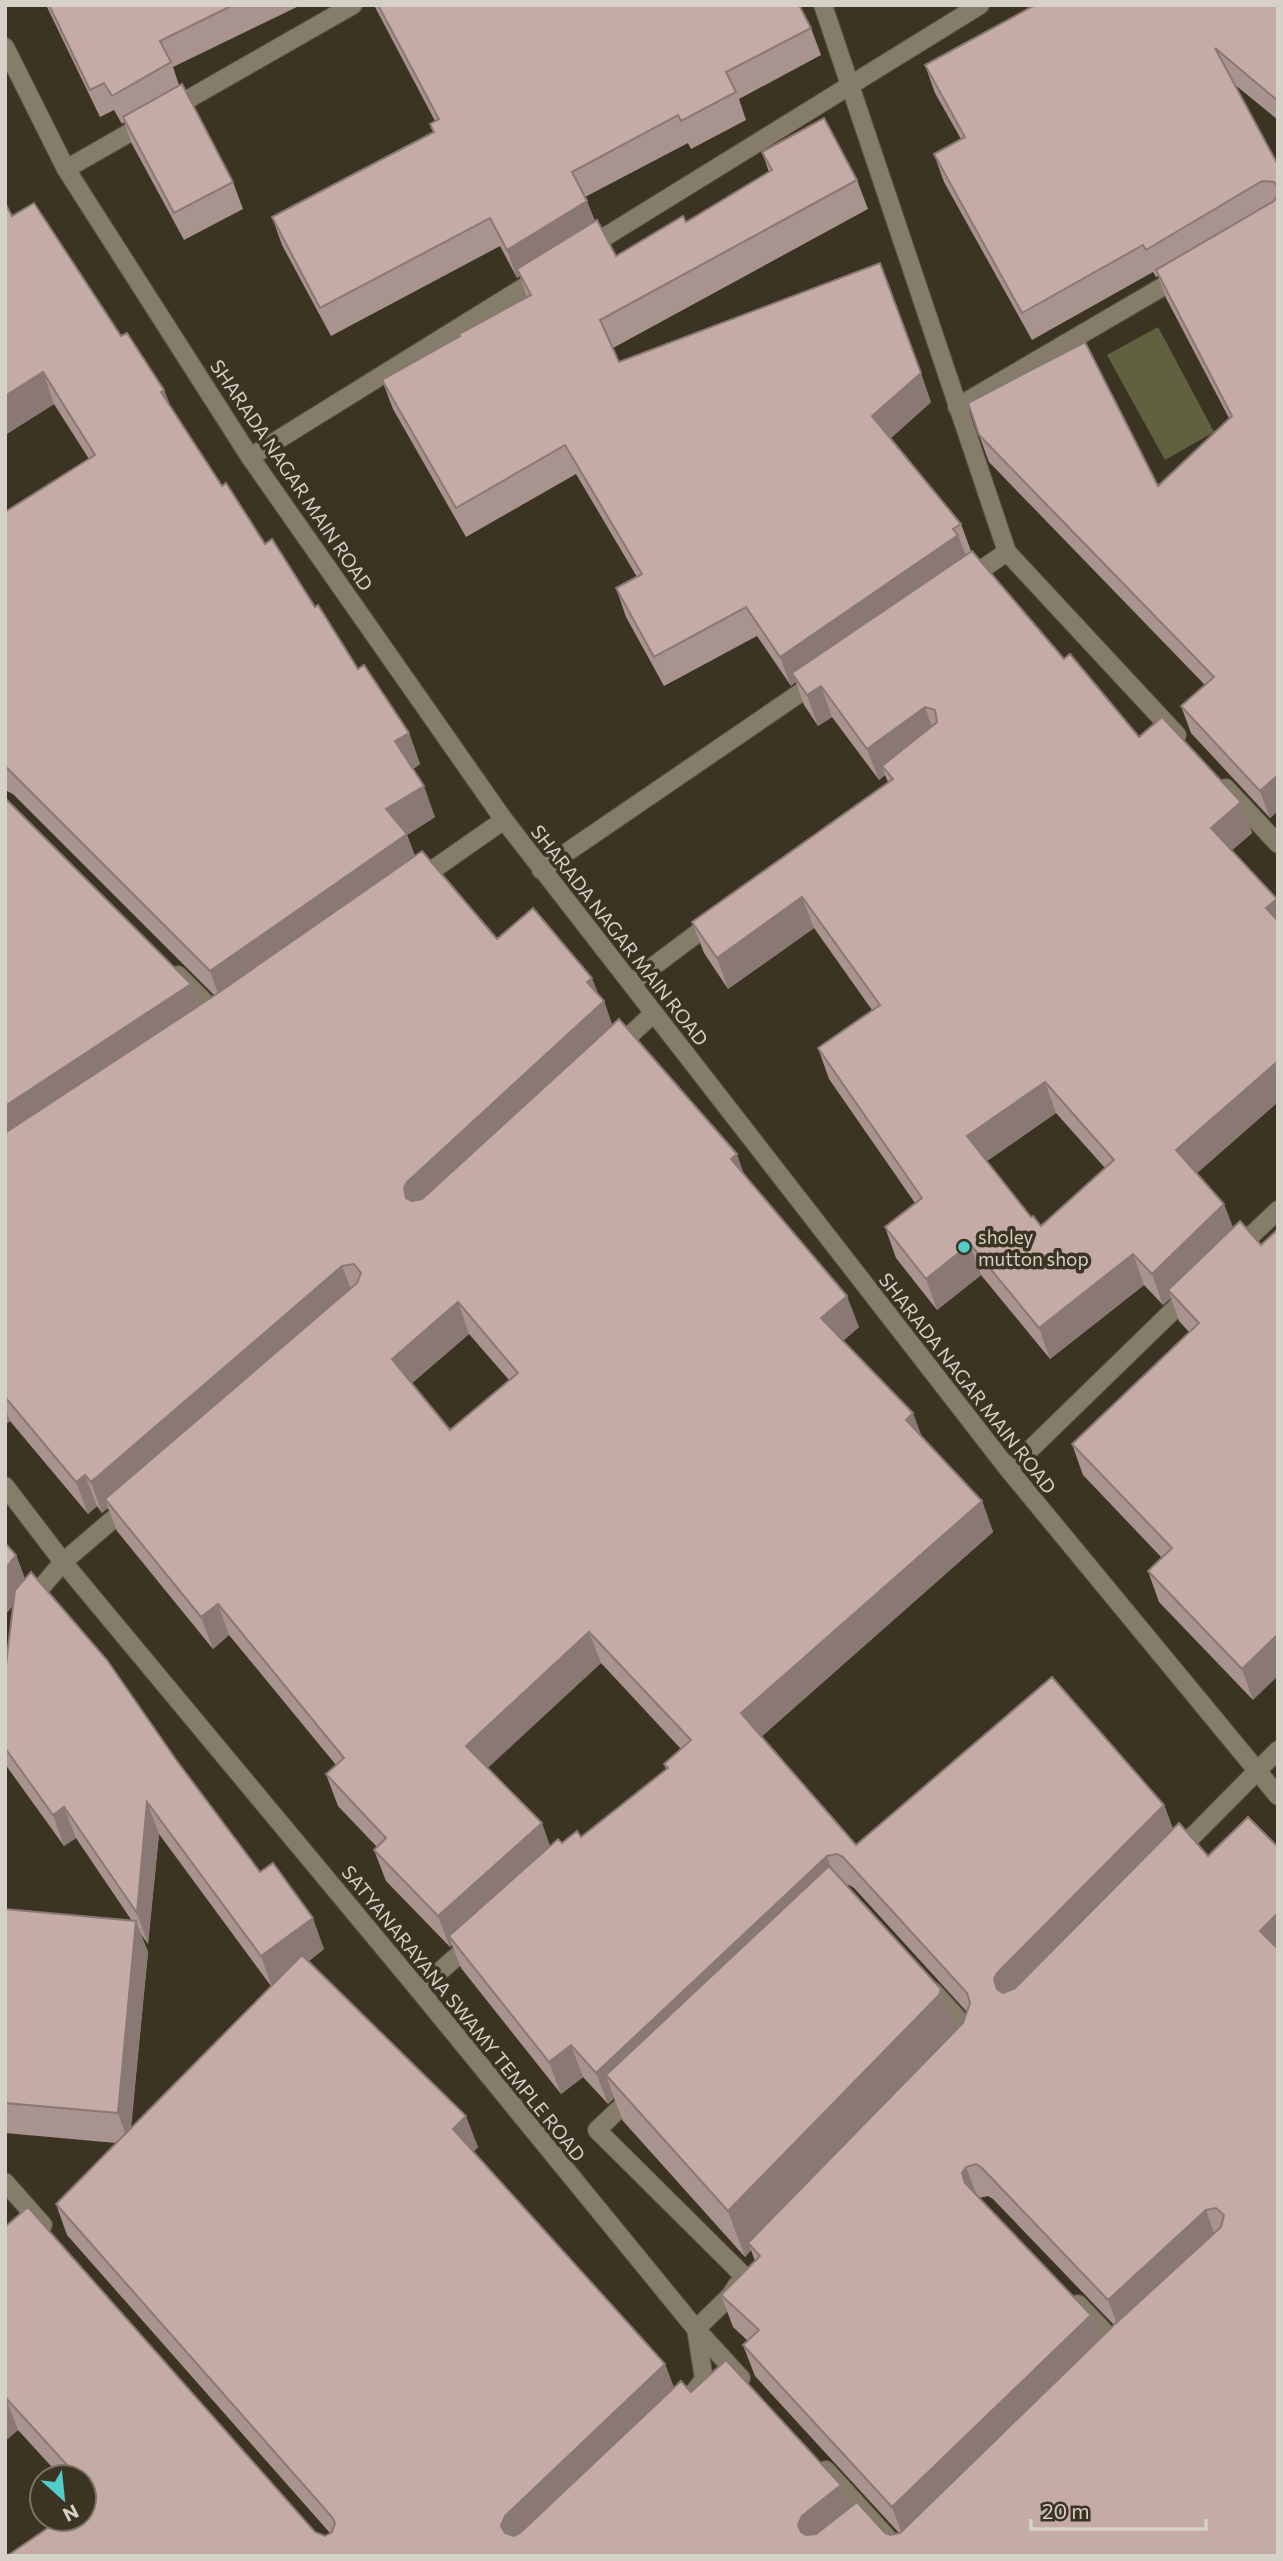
<svg xmlns="http://www.w3.org/2000/svg" width="1283" height="2561" font-family="Commissioner,sans-serif">
  <rect width="100%" height="100%" fill="#3c3423"/>
  <!-- green -->
  <polygon fill="#5f613f" points="1158,327 1214,432 1165,460 1107,355"/>
  <g fill="none" stroke-linecap="round" stroke-linejoin="round">
    <!-- minor casing -->
    <g stroke="#595244" stroke-width="20">
      <g id="minor">
        <polyline points="823,5 1007,552 1177,735"/>
        <polyline points="5,47 66,169 250,457 504,820 1009,1470 1278,1796"/>
        <polyline points="66,169 353,5"/>
        <polyline points="587,248 980,5"/>
        <polyline points="957,407 1181,276"/>
        <polyline points="250,457 542,276"/>
        <polyline points="966,580 1007,552"/>
        <polyline points="1226,788 1278,844"/>
        <polyline points="541,870 819,680"/>
        <polyline points="418,880 504,820"/>
        <polyline points="178,975 220,1017"/>
        <polyline points="631,983 715,920"/>
        <polyline points="615,1049 654,1013"/>
        <polyline points="1235,1251 1278,1210"/>
        <polyline points="1009,1470 1192,1292"/>
        <polyline points="5,1486 63,1562 419,1990 696,2329 741,2378"/>
        <polyline points="28,1603 63,1562 131,1504"/>
        <polyline points="1177,1852 1278,1750"/>
        <polyline points="419,1990 474,1941"/>
        <polyline points="933,1991 970,2032 967,2042"/>
        <polyline points="636,2093 597,2130 743,2275"/>
        <polyline points="5,2182 43,2225"/>
        <polyline points="1078,2304 1119,2347"/>
        <polyline points="689,2399 704,2379 696,2329 730,2296 737,2285"/>
        <polyline points="826,2470 904,2556"/>
      </g>
    </g>
    <!-- minor -->
    <use href="#minor" stroke="#857c69" stroke-width="18"/>
  </g>
  <!-- wall -->
  <g fill="#a9938e" fill-rule="evenodd">
    <polygon points="46,5 301,5 173,67 179,85 233,182 243,209 184,240 132,144 124,122 122,124 114,110 100,117"/>
    <path d="M374,5H799L811,28L821,55L739,99L746,120L691,149L688,143L585,197L595,221L616,256L686,222L769,172L762,152L857,180L868,209L613,348L619,362L931,402L891,438L961,524L971,551L1064,659L1139,737L1241,802L1252,833L1232,850L1278,900V1102L1197,1173L1253,1700L1159,1602L1148,1571L1162,1558L1083,1475L1072,1444L1189,1332L1179,1321L1171,1298L1163,1305L1144,1285L1050,1359L981,1275L937,1310L896,1258L885,1227L915,1203L829,1079L818,1048L872,1010L814,928L728,989L704,953L692,922L888,782L885,775L879,780L832,717L818,726L804,705L796,682L791,686L757,636L664,686L626,617L616,588L637,577L576,474L466,537L393,409L382,380L527,297L520,276L517,278L500,246L331,336L282,245L272,217L433,132L430,124L435,121ZM1056,1113L1105,1168L1041,1226L1031,1217L987,1161Z"/>
    <polygon points="1278,5 1278,120 1234,84 1278,165 1278,811 1270,818 1191,733 1181,706 1205,685 989,462 979,435 1158,486 1229,418 1166,298 1158,276 1156,277 1153,272 1032,340 944,182 934,154 961,139 935,93 925,65"/>
    <path d="M5,203L12,216L121,336L164,390L170,405L222,486L265,544L315,607L358,669L409,733L420,764L413,769L435,817L407,835L415,856L497,939L599,995L604,1001L612,1025L744,1175L859,1327L843,1341L922,1437L982,1501L993,1532L761,1737L856,1845L1164,1805L1173,1829L1208,1856L1278,2556H7L84,2519V2477H61L18,2430L5,2441V2227L315,2532L325,2536L330,2533L67,2235L56,2204L116,2143L5,2133V1909L132,1921L76,1838L64,1846L5,1764V1673L14,1604L5,1615L16,1555L25,1579L177,1761L260,1872L324,1949L309,1961L478,2147L473,2152L665,2364L674,2388L691,2392L841,2485L849,2508L890,2535L899,2533L755,2376L743,2345L748,2341L733,2327L721,2295L755,2261L751,2250L745,2257L623,2121L614,2098L608,2104L583,2077L561,2094L461,1968L452,1945L450,1947L386,1881L374,1850L377,1847L338,1806L326,1774L336,1765L229,1635L213,1649L117,1531L108,1508L102,1513L97,1506L88,1514L10,1421L5,1425V798L191,984L199,1006L214,995L13,794L7,791H5V512L89,459L54,404L5,435ZM469,1334L509,1380L450,1430L412,1383ZM601,1663L681,1749L664,1764L666,1769L581,1837L550,1846L487,1768ZM159,1834L271,1986L131,2128L148,1952L140,1933L148,1944ZM849,1885L854,1888L967,2012L963,2023L956,2031L846,1886ZM988,2196L993,2199L1114,2325L1100,2339L1091,2315L979,2198Z"/>
  </g>
  <!-- shaded-wall -->
  <g fill="#897874">
    <polygon points="587,201 597,229 517,269 520,276 517,278 507,250"/>
    <polygon points="43,372 54,404 5,435 5,396"/>
    <polygon points="921,373 931,402 883,445 872,416"/>
    <polygon points="164,390 176,421 161,392"/>
    <polygon points="958,535 969,564 792,673 796,682 791,686 780,657"/>
    <polygon points="821,686 832,717 818,726 807,695"/>
    <polygon points="925,707 936,738 882,766 885,775 879,780 867,749"/>
    <polygon points="409,733 420,764 407,773 395,741"/>
    <polygon points="1278,775 1278,811 1270,818 1260,791"/>
    <polygon points="424,786 435,817 407,835 418,866 221,1002 210,971 386,809"/>
    <polygon points="1241,802 1252,833 1222,859 1211,828"/>
    <polygon points="802,897 814,928 728,989 717,958"/>
    <polygon points="1277,899 1278,900 1278,939 1266,908"/>
    <polygon points="592,978 602,1003 604,1001 615,1033 417,1229 406,1198 404,1188 407,1182"/>
    <polygon points="191,984 202,1015 5,1145 5,1106"/>
    <polygon points="1278,1061 1278,1102 1188,1181 1176,1150"/>
    <polygon points="1045,1082 1056,1113 978,1167 967,1136"/>
    <polygon points="737,1154 748,1186 731,1159"/>
    <polygon points="1224,1204 1236,1235 1168,1290 1171,1298 1163,1305 1152,1274"/>
    <polygon points="970,1244 981,1275 937,1310 926,1279"/>
    <polygon points="1133,1254 1144,1285 1050,1359 1039,1328"/>
    <polygon points="342,1266 354,1297 105,1499 108,1508 102,1513 91,1482"/>
    <polygon points="847,1296 859,1327 832,1350 821,1318"/>
    <polygon points="458,1302 469,1334 404,1390 392,1359"/>
    <polygon points="5,1408 10,1421 5,1425"/>
    <polygon points="913,1413 925,1445 906,1420"/>
    <polygon points="85,1475 97,1506 88,1514 76,1482"/>
    <polygon points="982,1501 993,1532 752,1745 741,1713"/>
    <polygon points="16,1555 27,1586 5,1615 5,1569"/>
    <polygon points="218,1604 229,1635 213,1649 201,1617"/>
    <polygon points="589,1632 601,1663 477,1778 466,1746"/>
    <polygon points="1278,1634 1278,1676 1253,1700 1242,1669"/>
    <polygon points="147,1802 159,1834 148,1944 137,1913"/>
    <polygon points="1164,1805 1176,1837 1009,2005 997,1989 994,1979 997,1973"/>
    <polygon points="64,1807 76,1838 64,1846 53,1815"/>
    <polygon points="542,1823 553,1854 449,1936 452,1945 450,1947 438,1916"/>
    <polygon points="827,1856 838,1888 606,2075 614,2098 608,2104 596,2073"/>
    <polygon points="1278,1913 1278,1956 1260,1931"/>
    <polygon points="313,1918 324,1949 272,1988 261,1956"/>
    <polygon points="136,1921 148,1952 129,2144 118,2113"/>
    <polygon points="941,1989 957,2035 748,2243 751,2250 745,2257 728,2211"/>
    <polygon points="571,2045 583,2077 561,2094 549,2062"/>
    <polygon points="466,2116 478,2147 464,2161 453,2129"/>
    <polygon points="966,2167 978,2198 965,2183 962,2173"/>
    <polygon points="1206,2210 1217,2242 1120,2331 1108,2300"/>
    <polygon points="1091,2315 1103,2347 904,2539 892,2507"/>
    <polygon points="665,2364 677,2396 514,2556 501,2526 505,2516"/>
    <polygon points="6,2398 18,2430 5,2441 5,2399"/>
    <polygon points="841,2485 853,2517 810,2556 798,2525 802,2516"/>
  </g>
  <!-- building -->
  <g fill="#c4aba5" stroke="#897874" stroke-width="2" fill-rule="evenodd">
    <polygon points="49,5 233,5 160,41 171,62 112,96 104,83 90,90"/>
    <polygon points="378,5 799,5 811,28 726,72 736,92 681,121 678,115 572,172 587,201 507,250 490,218 320,308 272,217 434,132 430,124 439,119"/>
    <polygon points="1035,5 1278,5 1278,101 1215,48 1278,165 1278,189 1274,182 1262,181 1146,250 1143,245 1022,313 934,154 965,137 925,65"/>
    <polygon points="182,84 233,182 174,213 123,117"/>
    <polygon points="824,118 857,180 600,320 619,362 880,263 921,373 872,416 961,524 953,529 958,535 780,657 746,607 654,657 616,588 642,574 565,445 456,508 382,380 460,336 459,334 531,295 517,269 597,220 616,256 683,216 686,222 772,170 762,152"/>
    <polygon points="1278,194 1278,775 1260,791 1181,706 1214,677 979,435 968,403 1085,342 1158,486 1232,416 1156,270 1274,201"/>
    <polygon points="5,203 12,216 34,203 121,336 127,333 164,390 161,392 222,486 226,483 265,544 272,539 315,607 318,605 358,669 364,665 409,733 395,741 424,786 386,809 407,834 210,971 5,766 5,512 95,455 43,372 5,396"/>
    <path d="M972,551L1064,659L1070,654L1139,737L1162,717L1241,802L1211,828L1277,899L1266,908L1278,921V1061L1176,1150L1224,1204L1152,1274L1133,1254L1039,1328L970,1244L926,1279L885,1227L922,1198L818,1048L880,1005L802,897L717,958L692,922L893,779L882,766L937,722L935,710L925,707L867,749L821,686L807,695L792,673ZM1045,1082L1114,1160L1041,1226L1033,1216L1031,1217L967,1136Z"/>
    <polygon points="5,798 191,984 5,1106"/>
    <path d="M422,851L497,939L533,908L592,978L587,982L604,1001L407,1182L404,1188L406,1198L412,1201L422,1199L619,1019L737,1154L731,1159L847,1296L821,1318L913,1413L906,1420L982,1501L741,1713L856,1845L1052,1677L1164,1805L997,1973L994,1979L997,1989L1003,1993L1014,1989L1179,1823L1208,1856L1248,1817L1278,1847V1913L1260,1931L1278,1949V2556H7L61,2519H84V2503L94,2496L84,2484V2477H78L6,2398L5,2399V2227L28,2207L315,2532L325,2536L332,2532L335,2523L332,2517L56,2204L302,1955L466,2116L453,2129L665,2364L505,2516L501,2526L505,2533L514,2536L520,2533L681,2381L691,2392L726,2360L841,2485L802,2516L798,2525L801,2532L806,2535L816,2534L857,2502L885,2533L890,2535L900,2533L1115,2324L1221,2227L1224,2215L1216,2208L1206,2210L1108,2300L982,2168L976,2164L966,2167L962,2173L965,2183L1091,2315L892,2507L743,2345L759,2330L721,2295L760,2256L748,2243L963,2023L970,2003L967,1993L843,1857L837,1854L827,1856L596,2073L571,2045L549,2062L449,1936L558,1839L562,1843L577,1831L581,1837L668,1768L664,1764L691,1740L589,1632L466,1746L542,1823L438,1916L374,1850L386,1838L326,1774L344,1758L218,1604L201,1617L105,1499L357,1283L361,1273L354,1264L342,1266L91,1482L85,1475L76,1482L5,1397V1133L215,995ZM458,1302L518,1373L450,1430L392,1359Z"/>
    <polygon points="1240,1221 1261,1245 1278,1229 1278,1634 1242,1669 1148,1571 1172,1548 1072,1444 1199,1323 1168,1290"/>
    <polygon points="5,1543 16,1555 5,1569"/>
    <polygon points="31,1572 107,1660 177,1761 260,1872 273,1863 313,1918 261,1956 147,1802 137,1913 64,1807 53,1815 5,1748 5,1673 15,1590"/>
    <polygon points="829,1866 941,1989 939,1995 728,2211 606,2075"/>
    <polygon points="5,1909 136,1921 118,2113 5,2103"/>
  </g>
  <!-- markers -->
  <circle fill="#52cdcc" stroke="#3c3423" stroke-width="2.5" cx="964" cy="1247" r="7"/>
  <g text-anchor="middle" dominant-baseline="central" stroke-width="7" stroke-linejoin="round" paint-order="stroke">
    <!-- street labels -->
    <g font-size="19" fill="#d6d1c7" stroke="#3c3423">
      <text transform="translate(292 475) rotate(56)">SHARADA NAGAR MAIN ROAD</text>
      <text transform="translate(620 935) rotate(52)">SHARADA NAGAR MAIN ROAD</text>
      <text transform="translate(968 1383) rotate(52)">SHARADA NAGAR MAIN ROAD</text>
      <text transform="translate(464 2013) rotate(51)">SATYANARAYANA SWAMY TEMPLE ROAD</text>
    </g>
    <!-- poi labels -->
    <g font-size="19" fill="#d6d1c7" stroke="#3c3423" text-anchor="start">
      <text x="978" y="1236">sholey<tspan x="978" dy="22">mutton shop</tspan></text>
    </g>
  </g>
  <!-- border -->
  <rect width="1283" height="2561" fill="none" stroke="#d6d1c7" stroke-width="14"/>
  <!-- north arrow -->
  <g transform="translate(63 2498) rotate(153)"><circle r="33" fill="#3c3423" stroke="#7a7365" stroke-width="2"/>
  <path d="M0-5L12 26L0 18L-12 26Z" fill="#52cdcc"/>
  <text y="-10" font-size="19" font-weight="bold" text-anchor="middle" fill="#d6d1c7">N</text>
  </g>
  <!-- scale -->
  <path d="M1031 2519v10h175v-10" fill="none" stroke="#d6d1c7" stroke-width="3.5"/>
  <text x="1042" y="2519" font-size="21" fill="#d6d1c7" stroke="#3c3423" stroke-width="5" paint-order="stroke">20 m</text>
</svg>
